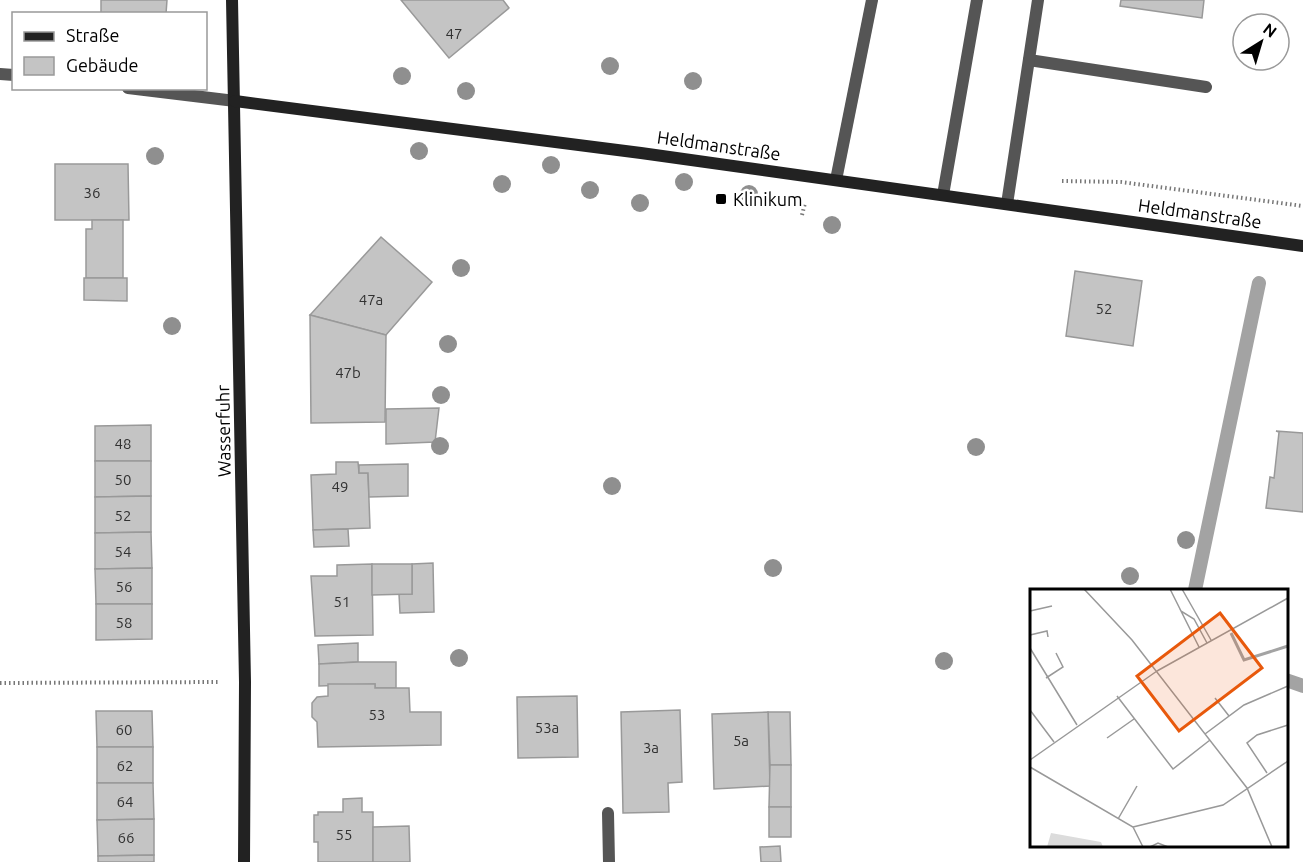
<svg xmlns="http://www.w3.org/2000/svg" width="1303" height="862" font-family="Ubuntu,sans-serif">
  <rect width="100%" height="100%" fill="#fff"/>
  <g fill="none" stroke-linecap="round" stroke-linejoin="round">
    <!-- stream -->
    <g stroke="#a3a3a3" stroke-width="14">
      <polyline points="1195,590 1259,283"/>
      <polyline points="1286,680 1303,686"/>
    </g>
  </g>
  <!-- building -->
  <g fill="#c4c4c4" stroke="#999" stroke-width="1.5">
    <polygon points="101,0 167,0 166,14 101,14"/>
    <polygon points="401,0 503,0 509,8 449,58"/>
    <polygon points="1121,0 1204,0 1202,18 1120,6"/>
    <polygon points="55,164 128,164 129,220 55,220"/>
    <polygon points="92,220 123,220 123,278 86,278 86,229 92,229"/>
    <polygon points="381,237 432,282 386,335 310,315"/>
    <polygon points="1075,271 1142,281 1133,346 1066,336"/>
    <polygon points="84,278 127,278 127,301 84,300"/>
    <polygon points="310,315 386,335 385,422 311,423"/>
    <polygon points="439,408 435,442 386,444 386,409"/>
    <polygon points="151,425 151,461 95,461 95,426"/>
    <polygon points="1276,431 1303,433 1303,512 1266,508 1270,477 1274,478 1279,432"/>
    <polygon points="95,461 151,461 151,496 95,497"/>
    <polygon points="336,462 358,462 359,473 368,473 370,528 313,530 311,475 336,474"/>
    <polygon points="408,464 408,496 369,497 368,473 359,473 359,465"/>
    <polygon points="151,496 151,532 95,533 95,497"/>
    <polygon points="348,529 349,546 314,547 313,530"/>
    <polygon points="151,532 152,568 95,569 95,533"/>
    <polygon points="433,563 434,612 400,613 399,594 412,594 412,564"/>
    <polygon points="372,564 373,635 315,636 311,576 337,576 337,565"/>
    <polygon points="372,564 412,564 412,594 372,595"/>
    <polygon points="152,568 152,604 96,604 95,569"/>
    <polygon points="96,604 152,604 152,639 96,640"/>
    <polygon points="358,643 358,662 319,664 318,645"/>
    <polygon points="358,662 396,662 396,688 375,688 375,684 319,686 319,664"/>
    <polygon points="328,684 375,684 375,688 409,688 410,712 441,712 441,745 318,747 317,722 312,717 312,703 317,697 328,696"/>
    <polygon points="577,696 578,757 518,758 517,697"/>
    <polygon points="680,710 682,782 668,783 669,812 623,813 621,712"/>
    <polygon points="96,711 152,711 153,747 97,747"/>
    <polygon points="768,712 790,712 791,765 770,765"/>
    <polygon points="768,712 770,786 714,789 712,714"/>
    <rect x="97" y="747" width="56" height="36"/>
    <polygon points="770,765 791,765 791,807 769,807"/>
    <polygon points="97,783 153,783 154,819 97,820"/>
    <polygon points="362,798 362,812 373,812 373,862 318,862 318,842 314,842 314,815 318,815 318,812 343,812 343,799"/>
    <rect x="769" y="807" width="22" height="30"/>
    <polygon points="154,819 154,855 98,856 97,820"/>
    <polygon points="409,826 410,862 373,862 373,827"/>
    <polygon points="780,846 781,862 761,862 760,847"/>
    <polygon points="154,855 154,862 98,862 98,856"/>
  </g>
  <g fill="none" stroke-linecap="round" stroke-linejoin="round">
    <!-- path -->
    <g stroke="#777" stroke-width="4" stroke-dasharray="1.5 3" stroke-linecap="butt">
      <polyline points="1062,181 1121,182 1303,206"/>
      <polyline points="802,215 805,203"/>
      <polyline points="0,683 218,682"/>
    </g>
    <!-- service -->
    <g stroke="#555" stroke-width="12">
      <polyline points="1029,60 1206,87"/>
      <polyline points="836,180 872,0"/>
      <polyline points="943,195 977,0"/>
      <polyline points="1007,204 1038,0"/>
      <polyline points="608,813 609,862"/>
    </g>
    <!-- tertiary -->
    <g stroke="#555" stroke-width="12">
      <polyline points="0,74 14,75"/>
      <polyline points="128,88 235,101"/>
    </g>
    <!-- secondary -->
    <g stroke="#222" stroke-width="12">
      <polyline points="232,0 245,682 244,862"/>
      <polyline points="235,101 641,153 1303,246"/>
    </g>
  </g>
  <!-- trees -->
  <g fill="#8f8f8f">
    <circle cx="610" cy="66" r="9"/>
    <circle cx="402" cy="76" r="9"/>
    <circle cx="693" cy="81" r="9"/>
    <circle cx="466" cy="91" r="9"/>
    <circle cx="419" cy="151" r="9"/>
    <circle cx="155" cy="156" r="9"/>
    <circle cx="551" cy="165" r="9"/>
    <circle cx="684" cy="182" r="9"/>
    <circle cx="502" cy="184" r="9"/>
    <circle cx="590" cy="190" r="9"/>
    <circle cx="749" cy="194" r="9"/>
    <circle cx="640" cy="203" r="9"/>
    <circle cx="832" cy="225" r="9"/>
    <circle cx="461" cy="268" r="9"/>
    <circle cx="172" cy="326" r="9"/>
    <circle cx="448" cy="344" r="9"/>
    <circle cx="441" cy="395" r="9"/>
    <circle cx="440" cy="446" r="9"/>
    <circle cx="976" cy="447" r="9"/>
    <circle cx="612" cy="486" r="9"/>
    <circle cx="1186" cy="540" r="9"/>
    <circle cx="773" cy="568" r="9"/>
    <circle cx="1130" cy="576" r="9"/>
    <circle cx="459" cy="658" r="9"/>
    <circle cx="944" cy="661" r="9"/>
  </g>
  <!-- markers -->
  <rect fill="#000" stroke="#fff" stroke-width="2" x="715" y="193" width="12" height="12" rx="3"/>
  <g text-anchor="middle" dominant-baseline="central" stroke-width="5" stroke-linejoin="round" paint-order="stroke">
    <!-- number labels -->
    <g font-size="15" fill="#313131">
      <text x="454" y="33">47</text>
      <text x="92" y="192">36</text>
      <text x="371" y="299">47a</text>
      <text x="1104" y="308">52</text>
      <text x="348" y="372">47b</text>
      <text x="123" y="443">48</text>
      <text x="123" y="479">50</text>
      <text x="340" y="486">49</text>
      <text x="123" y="515">52</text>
      <text x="123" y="551">54</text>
      <text x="124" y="586">56</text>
      <text x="342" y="601">51</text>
      <text x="124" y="622">58</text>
      <text x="377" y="714">53</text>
      <text x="547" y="727">53a</text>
      <text x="124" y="729">60</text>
      <text x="741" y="740">5a</text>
      <text x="651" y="747">3a</text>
      <text x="125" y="765">62</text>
      <text x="125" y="801">64</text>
      <text x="344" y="834">55</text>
      <text x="126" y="837">66</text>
    </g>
    <!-- street labels -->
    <g font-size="18" fill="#000" stroke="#fff">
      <text transform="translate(719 145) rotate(8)">Heldmanstraße</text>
      <text transform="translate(1200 213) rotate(8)">Heldmanstraße</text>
      <text transform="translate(223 431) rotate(-91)">Wasserfuhr</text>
    </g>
    <!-- poi labels -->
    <g font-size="18" fill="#000" stroke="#fff" text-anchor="start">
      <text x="733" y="199">Klinikum</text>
    </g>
  </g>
  <!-- overview -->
  <g transform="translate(1030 589)">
    <rect width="258" height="258" fill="#fff"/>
    <path d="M21,244L71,253L73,258H17Z" fill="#dcdcdc"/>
    <path fill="none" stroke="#a3a3a3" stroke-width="3" d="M201,44L214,71L258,57"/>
    <path fill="none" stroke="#999" stroke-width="1.5" d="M54,0L102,51L217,199L242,258M140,0L151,22M152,0L181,51M0,22L22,17M0,46L17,42L18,48M169,58L151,22L164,30L177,54M0,59L47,136M127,82L258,9M16,89L33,78L26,64M87,107L143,180L180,151M185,109L199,127M0,121L24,153M175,145L214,116L258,97M77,149L104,130M0,171L127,82M0,178L103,238L113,258M237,184L217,154L227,146L258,136M88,230L107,197M103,238L193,216L258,172M120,258L128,254L138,258"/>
    <path fill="#e8590c" fill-opacity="0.15" stroke="#e8590c" stroke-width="3" d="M190,24L232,79L149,142L107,87Z"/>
    <rect width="258" height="258" fill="none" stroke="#000" stroke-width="3"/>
  </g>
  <!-- legend -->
  <rect x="12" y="12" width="195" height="78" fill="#ffffff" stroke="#999999" stroke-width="1.5"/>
  <rect x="24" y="32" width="30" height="9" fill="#222222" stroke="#999999" stroke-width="1.5"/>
  <text x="66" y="42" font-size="18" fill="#000000">Straße</text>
  <rect x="24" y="57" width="30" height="18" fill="#c4c4c4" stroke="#999999" stroke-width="1.5"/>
  <text x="66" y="72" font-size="18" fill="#000000">Gebäude</text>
  <!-- north arrow -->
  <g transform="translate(1261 42) rotate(37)"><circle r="28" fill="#ffffff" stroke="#999999" stroke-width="1.5"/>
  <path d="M0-4.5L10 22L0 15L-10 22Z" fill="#000000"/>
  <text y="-9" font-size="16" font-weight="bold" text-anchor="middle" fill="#000000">N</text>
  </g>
</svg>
